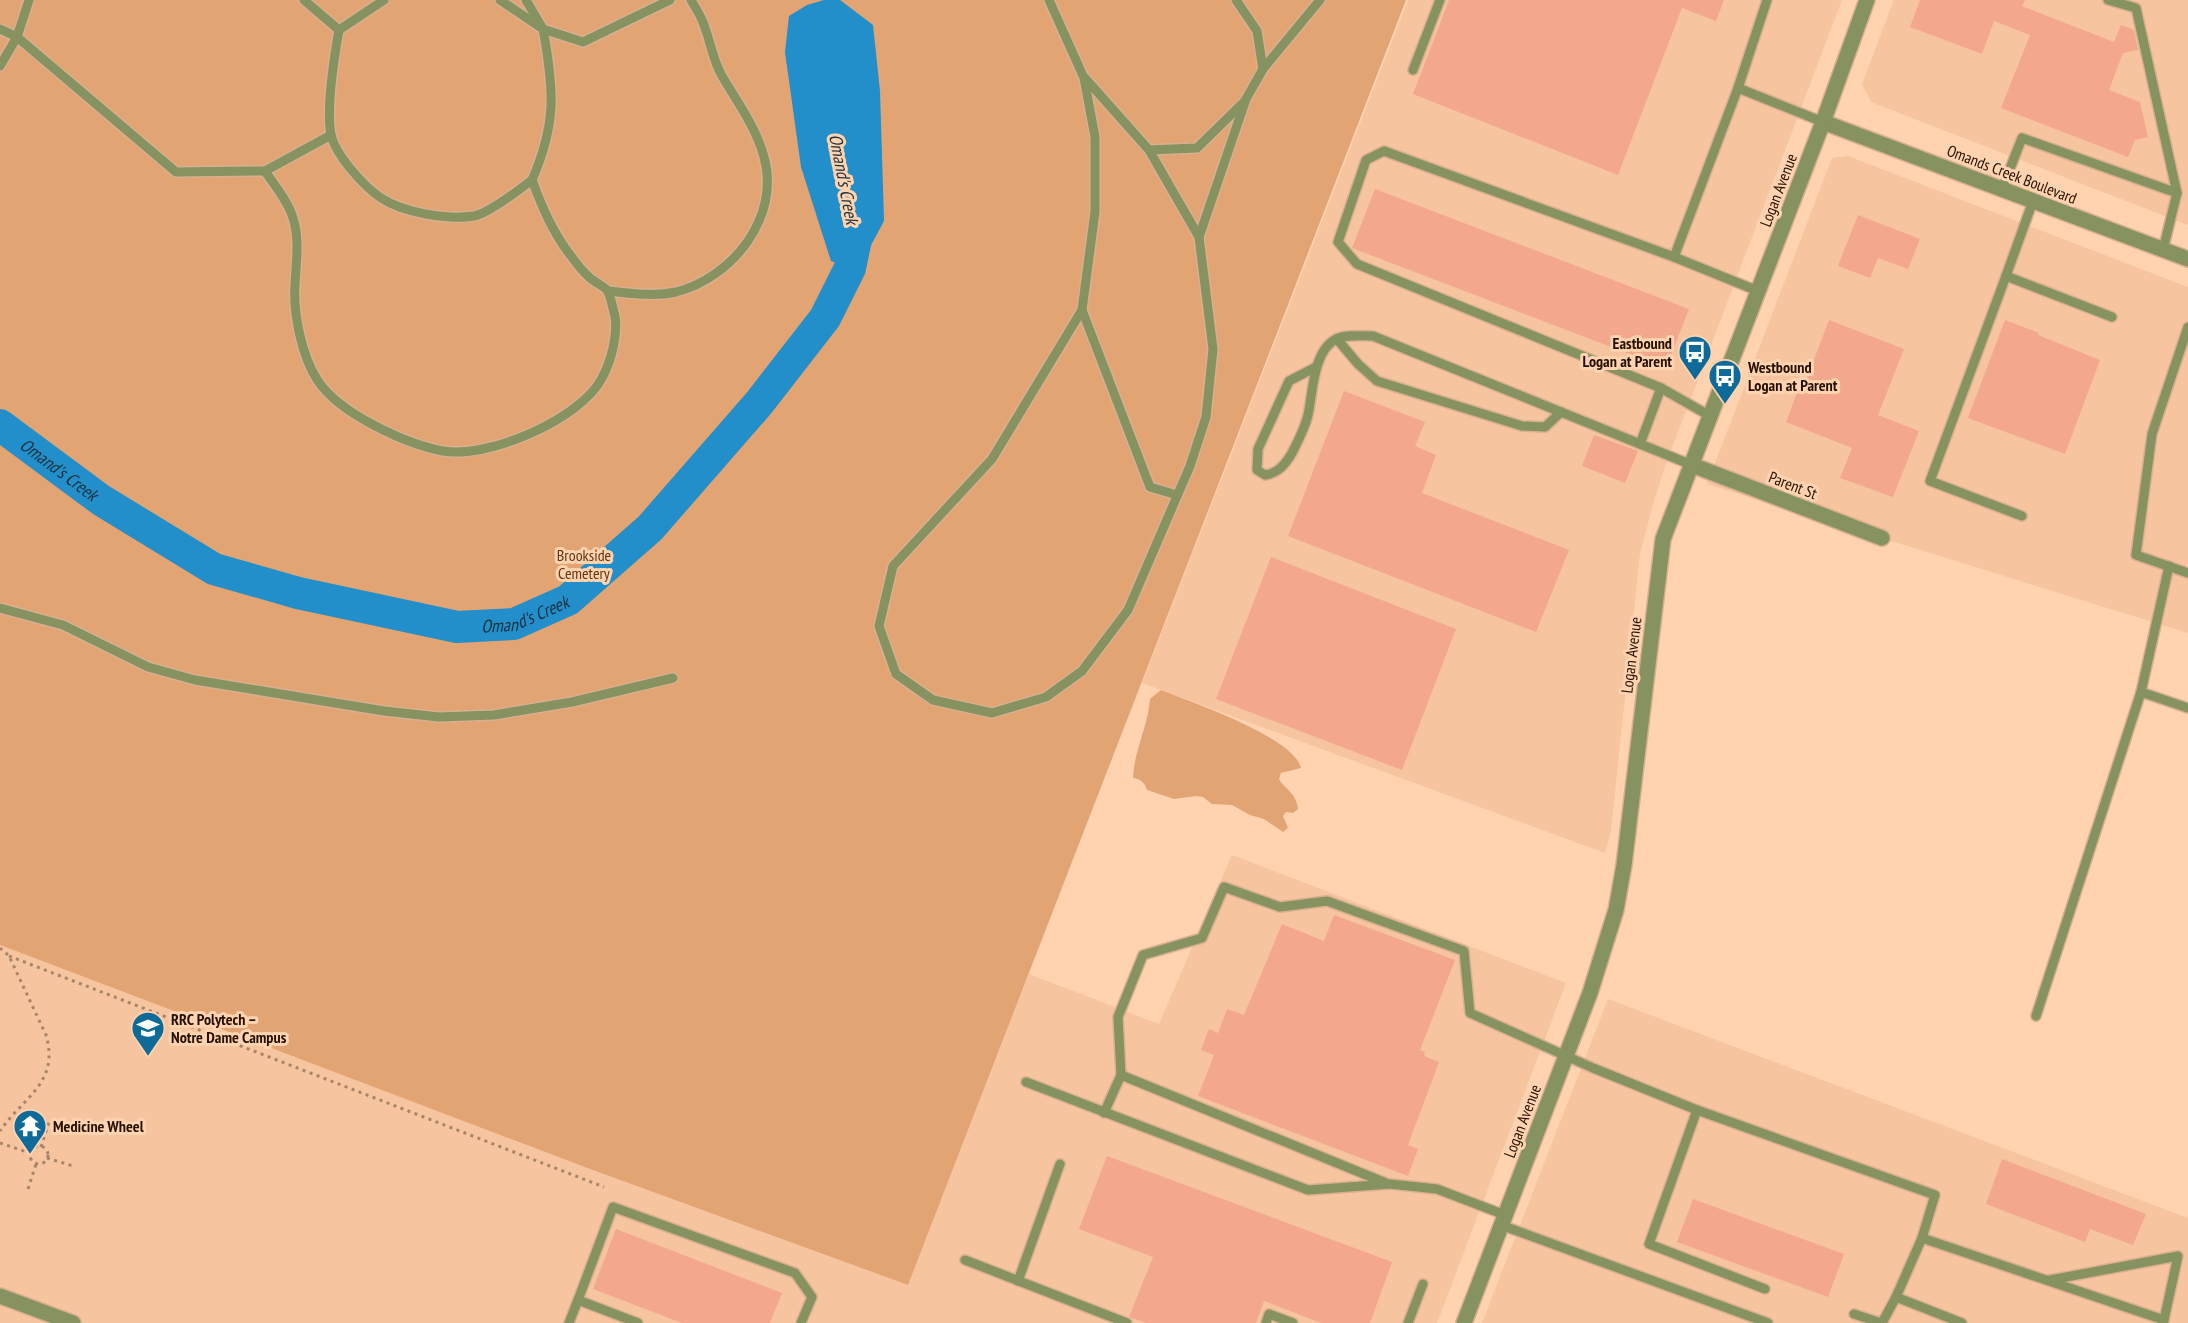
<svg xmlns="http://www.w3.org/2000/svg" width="2188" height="1323" font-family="'PT Sans Narrow',sans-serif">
  <rect width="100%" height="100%" fill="#ffd3b0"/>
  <!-- built -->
  <g fill="#f6c49f">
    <polygon points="1408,0 1842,0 1664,469 1654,501 1640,553 1611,831 1605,853 1142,683"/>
    <polygon points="1894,0 2188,0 2188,225 1871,102 1862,84"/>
    <polygon points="1848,156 2188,287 2188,633 1707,484 1832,158"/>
    <polygon points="1232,855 1566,983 1437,1323 0,1323 0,945 590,1169 908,1285 1029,974 1159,1024"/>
    <polygon points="1608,999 2188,1218 2188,1323 1482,1323"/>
  </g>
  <!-- green -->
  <g fill="#e2a473">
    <polygon points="0,0 1406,0 908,1285 590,1169 0,945"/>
    <path d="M1161,690C1191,702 1294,737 1301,768L1281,773L1279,779C1286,791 1296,792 1298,809L1293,813L1286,812L1283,816L1288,828L1283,832L1264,819L1250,815L1232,805L1212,804L1203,797L1196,796L1174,799L1147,790C1145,783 1141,779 1133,778C1134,751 1148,726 1150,699Z"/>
  </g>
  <!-- water -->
  <polygon fill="#228eca" points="824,0 840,0 873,25 880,91 884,221 862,262 850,268 831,261 801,167 785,52 789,16 807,5"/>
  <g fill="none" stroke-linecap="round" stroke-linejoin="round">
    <!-- river -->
    <path stroke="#228eca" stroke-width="32" id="s1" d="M0,425L101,500L214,569L298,593L457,627L514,624L568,600L650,528L759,403L825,318L850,268L856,239L854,227"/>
  </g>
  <!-- building -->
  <g fill="#f3a88e">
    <polygon points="1449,0 1724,0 1716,21 1682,8 1618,175 1413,94"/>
    <polygon points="1920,0 2025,0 2022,6 2114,42 2121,25 2134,30 2138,50 2123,53 2109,90 2140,102 2148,137 2135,140 2128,157 2001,108 2030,35 1994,21 1982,54 1910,27"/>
    <polygon points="1375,189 1689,309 1666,368 1352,248"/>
    <polygon points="1858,215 1920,239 1908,269 1878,258 1870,278 1838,266"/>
    <polygon points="1829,320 1904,349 1878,415 1919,431 1893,497 1840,478 1852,448 1786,422 1800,385 1804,386"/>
    <polygon points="2005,320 2039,333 2038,335 2100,360 2065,454 1968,418"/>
    <polygon points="1344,391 1425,422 1415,446 1436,455 1422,493 1569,550 1536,632 1288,536"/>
    <polygon points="1594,435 1638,451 1625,483 1582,466"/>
    <polygon points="1271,557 1456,629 1402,770 1216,699"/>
    <polygon points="1334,915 1455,960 1420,1050 1425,1052 1424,1056 1439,1062 1408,1145 1418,1149 1408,1176 1198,1096 1214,1055 1201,1050 1209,1029 1218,1033 1227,1009 1244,1015 1282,924 1324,941"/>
    <polygon points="1107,1156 1392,1262 1370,1323 1321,1323 1264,1301 1256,1323 1146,1323 1129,1317 1153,1257 1079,1229"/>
    <polygon points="2002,1159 2146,1214 2133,1245 2090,1229 2085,1242 1986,1204"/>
    <polygon points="1693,1199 1844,1254 1828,1297 1677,1242"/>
    <polygon points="616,1229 782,1293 770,1323 682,1323 593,1289"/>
  </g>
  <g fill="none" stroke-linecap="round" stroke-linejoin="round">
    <!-- lane casing -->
    <g stroke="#d8b091" stroke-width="12">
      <g id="lane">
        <path d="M500,0L543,29C554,89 557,123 532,180"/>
        <polyline points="526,0 543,29 583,42 670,0"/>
        <polyline points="1049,0 1084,78 1095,137 1095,212 1082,310 992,459 893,566 879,626 896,674 933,700 992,713 1046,697 1082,671 1128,610 1190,466 1206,417 1213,349 1199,237 1246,99 1263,69 1320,0"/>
        <polyline points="1236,0 1257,31 1263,69"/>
        <path d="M0,29L17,37L176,172L265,171C274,185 288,201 293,218C300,240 296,262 295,285C293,314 302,357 318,381C340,414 406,444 443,451C488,459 581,419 602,378C611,361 618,336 615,316C613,310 611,296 607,290C602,285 594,282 589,277C582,271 576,263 571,256C553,233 542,207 532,180C519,190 489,213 474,216C448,220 404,213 381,198C369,190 358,178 349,167C341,157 334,147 331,135C326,108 334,58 339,30L304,0"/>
        <polyline points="339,30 384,0"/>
        <polyline points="0,66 17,37 29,0"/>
        <polyline points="1413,70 1440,0"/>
        <polyline points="1085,78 1149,150 1197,148 1245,101"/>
        <polyline points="1738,88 1767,0"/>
        <polyline points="1149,150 1199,237"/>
        <polyline points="265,171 331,135"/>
        <polyline points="2002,189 2022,138 2177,193 2136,8 2108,0"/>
        <polyline points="2033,201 2006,276 2112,317"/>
        <polyline points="2163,250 2177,193"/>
        <polyline points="1674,257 1384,151 1366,160 1338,242 1357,264 1661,388 1710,416"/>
        <polyline points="2006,276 1930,481 2022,516"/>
        <path d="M608,291C630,293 653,297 676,292C732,278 781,217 764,157C756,127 737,102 722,76C712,59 710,38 702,20C699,13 695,7 691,0"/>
        <polyline points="1758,291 1674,257 1738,88 1823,122"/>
        <polyline points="1082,310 1150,487 1177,495"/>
        <polyline points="2188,327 2152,434 2136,555 2188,573"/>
        <polyline points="1337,339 1358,364 1377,381 1522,426 1545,427 1561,412"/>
        <path d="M1316,367L1289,381L1258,449L1257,470L1265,475C1278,473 1285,465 1292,453C1298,441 1305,428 1308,415C1313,392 1313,351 1336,339C1347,334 1362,336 1373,336L1692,465"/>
        <polyline points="1640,444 1661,388"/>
        <polyline points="2169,566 2141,692 2188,708"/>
        <polyline points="0,608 63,625 148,667 195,680 384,711 439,717 494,715 572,702 673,678"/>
        <polyline points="2036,1016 2141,692"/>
        <polyline points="1121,1075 1118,1017 1143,955 1202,938 1224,887 1280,907 1327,901 1464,951 1470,1013 1593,1068 1697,1110 1935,1195 1922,1238 2164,1320 2163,1323"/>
        <polyline points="1026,1082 1308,1190 1390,1184 1437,1189 1505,1215"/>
        <polyline points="1697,1110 1649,1244 1765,1289"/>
        <polyline points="1104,1113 1121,1075 1386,1183"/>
        <polyline points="1501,1225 1768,1323"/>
        <polyline points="965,1260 1127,1323"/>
        <polyline points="2050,1280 2178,1256 2164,1320"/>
        <polyline points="1018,1281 1060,1164"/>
        <polyline points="1896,1297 1922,1238"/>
        <polyline points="578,1300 613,1207 795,1273 812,1297 801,1323"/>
        <polyline points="1854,1314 1881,1323"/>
        <polyline points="569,1323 578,1300 638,1323"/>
        <polyline points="1266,1323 1269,1314 1293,1323"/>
        <polyline points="1408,1323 1423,1284"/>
        <polyline points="1882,1323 1896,1297 1962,1323"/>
      </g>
    </g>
    <!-- street casing -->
    <g stroke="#d8b091" stroke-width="18">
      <g id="street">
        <polyline points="1823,122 2188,259"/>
        <polyline points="1692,465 1882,538"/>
        <polyline points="0,1296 73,1323"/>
        <polyline points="1464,1323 1590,993 1616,910 1624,865 1663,539 1823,122 1867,0"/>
      </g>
    </g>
    <!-- path -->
    <g stroke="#a7856a" stroke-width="3" stroke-dasharray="3 4.5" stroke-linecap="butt">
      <path d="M0,948L9,956L46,1035C60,1083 23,1097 0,1131"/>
      <polyline points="9,956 604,1187"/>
      <polyline points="0,1143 30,1153"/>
      <circle cx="39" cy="1155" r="9"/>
      <polyline points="41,1147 49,1122"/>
      <polyline points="47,1158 73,1166"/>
      <polyline points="28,1189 36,1164"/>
    </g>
    <!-- lane -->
    <use href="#lane" stroke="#86925f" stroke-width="9"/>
    <!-- street -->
    <use href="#street" stroke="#86925f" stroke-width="15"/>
  </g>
  <!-- icons -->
  <defs>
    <g id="bus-pin" transform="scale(1.725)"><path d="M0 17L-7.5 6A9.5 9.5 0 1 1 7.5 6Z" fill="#0e6a99" stroke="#ffd3b0"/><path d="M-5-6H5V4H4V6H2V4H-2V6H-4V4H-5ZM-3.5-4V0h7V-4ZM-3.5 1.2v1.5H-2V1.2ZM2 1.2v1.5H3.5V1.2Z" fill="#fff"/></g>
    <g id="university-pin" transform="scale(1.725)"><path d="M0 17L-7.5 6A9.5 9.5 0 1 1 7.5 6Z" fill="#0e6a99" stroke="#ffd3b0"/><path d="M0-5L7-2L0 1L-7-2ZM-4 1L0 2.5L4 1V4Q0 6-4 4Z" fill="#fff"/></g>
    <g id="temple-pin" transform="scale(1.725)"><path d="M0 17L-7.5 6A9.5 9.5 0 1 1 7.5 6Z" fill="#0e6a99" stroke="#ffd3b0"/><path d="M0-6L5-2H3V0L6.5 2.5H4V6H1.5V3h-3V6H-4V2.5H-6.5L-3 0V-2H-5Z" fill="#fff"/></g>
  </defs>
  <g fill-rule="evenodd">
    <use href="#bus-pin" x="1695" y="352"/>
    <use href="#bus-pin" x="1725" y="376"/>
    <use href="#university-pin" x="148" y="1028"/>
    <use href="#temple-pin" x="30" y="1126"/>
  </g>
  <g text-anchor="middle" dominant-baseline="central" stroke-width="6" stroke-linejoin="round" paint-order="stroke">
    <!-- street labels -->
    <g font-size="16" fill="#241102" stroke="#ffd3b0">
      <text transform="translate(2012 174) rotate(21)">Omands Creek Boulevard</text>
      <text transform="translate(1778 190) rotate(-69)">Logan Avenue</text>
      <text transform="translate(1793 485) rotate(21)">Parent St</text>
      <text transform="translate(1631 655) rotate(-83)">Logan Avenue</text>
      <text transform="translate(1522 1121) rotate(-69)">Logan Avenue</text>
    </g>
    <!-- poi labels -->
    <g font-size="16" font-weight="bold" fill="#241102" stroke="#ffd3b0" text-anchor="start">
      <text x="1672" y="343" text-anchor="end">Eastbound<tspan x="1672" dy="18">Logan at Parent</tspan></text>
      <text x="1748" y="367">Westbound<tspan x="1748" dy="18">Logan at Parent</tspan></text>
      <text x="171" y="1019">RRC Polytech –<tspan x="171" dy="18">Notre Dame Campus</tspan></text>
      <text x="53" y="1126">Medicine Wheel</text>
    </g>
    <!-- park labels -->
    <g font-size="16" fill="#603712" stroke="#ffd3b0">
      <text x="584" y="555">Brookside<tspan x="584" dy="18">Cemetery</tspan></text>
    </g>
    <!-- water labels -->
    <g font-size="18" font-style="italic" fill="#1b313f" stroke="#ffd3b0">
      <text transform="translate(844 179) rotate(79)">Omand's Creek</text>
      <text stroke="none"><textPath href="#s1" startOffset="74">Omand's Creek</textPath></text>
      <text stroke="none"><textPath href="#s1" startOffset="578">Omand's Creek</textPath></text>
    </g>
  </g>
</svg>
